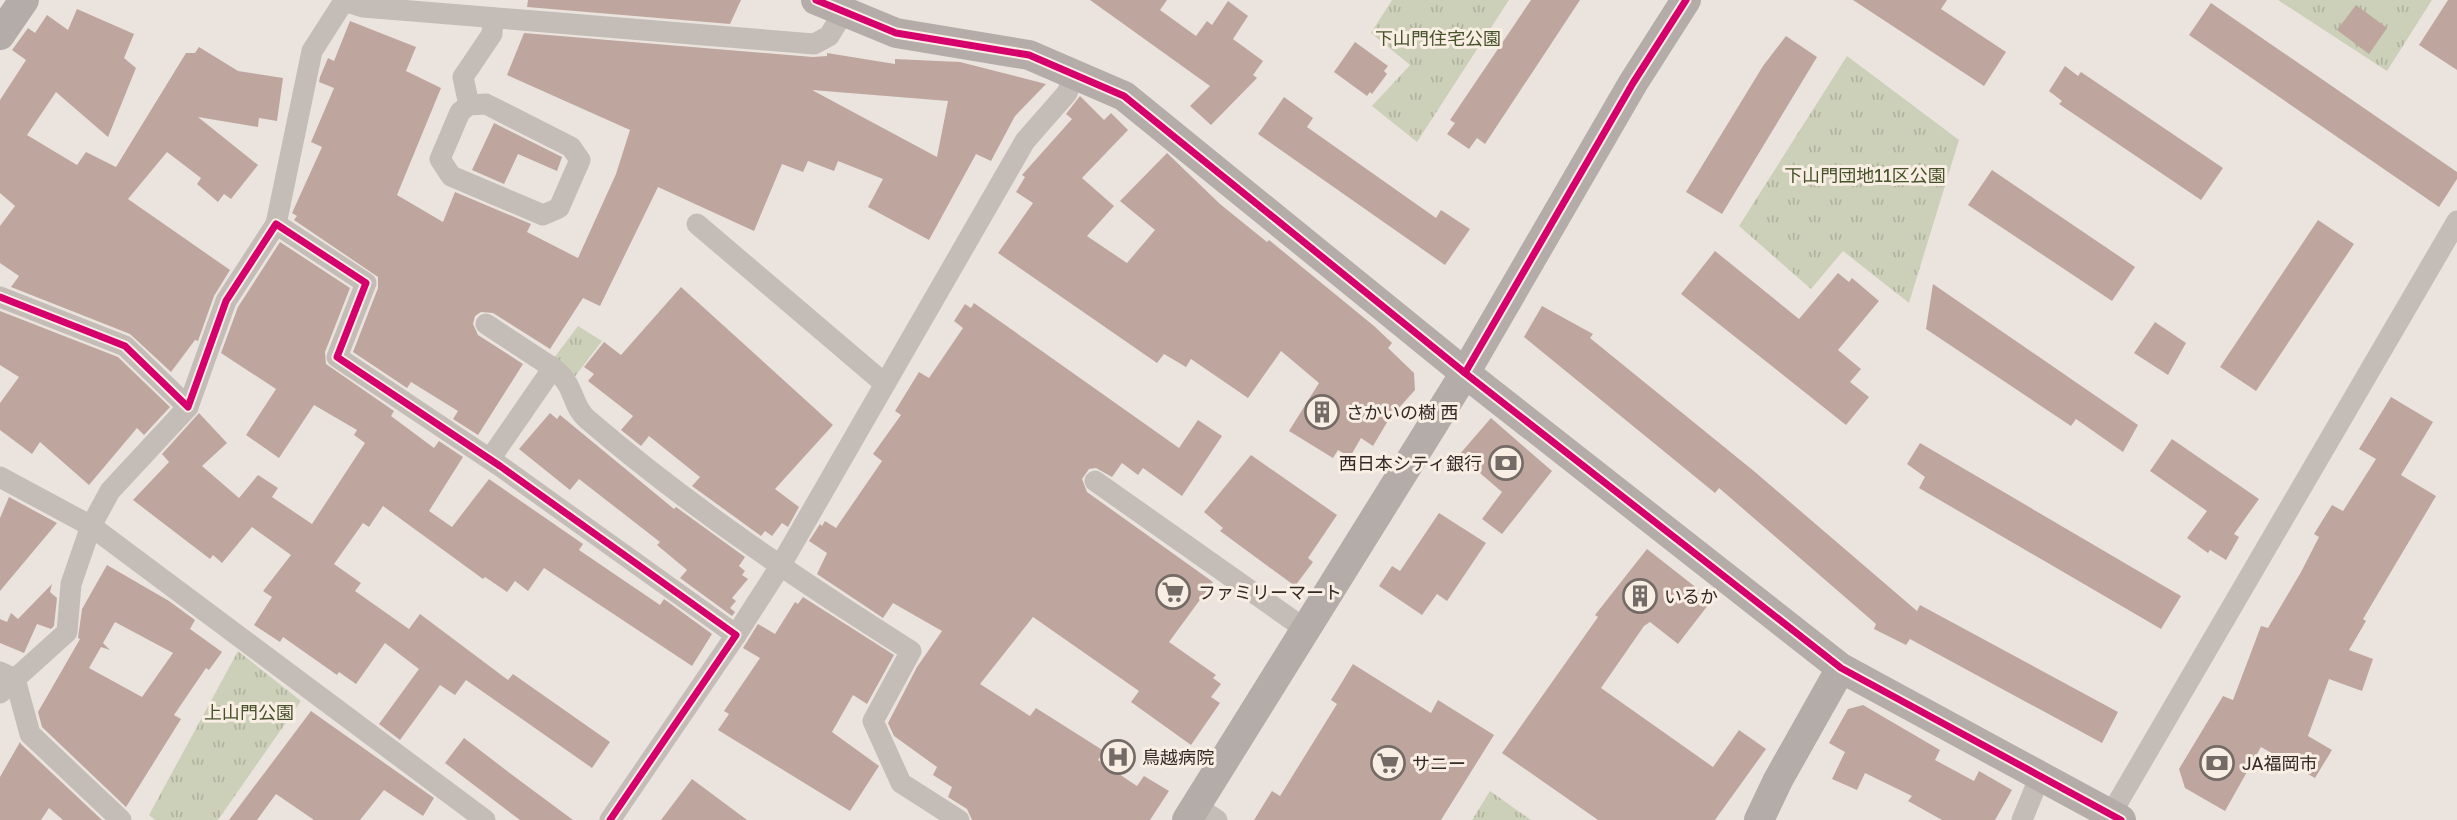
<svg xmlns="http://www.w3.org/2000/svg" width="2457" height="820" font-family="'Golos Text','Noto Sans JP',sans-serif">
  <defs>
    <pattern id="grass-tufts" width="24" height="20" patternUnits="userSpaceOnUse" patternTransform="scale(1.75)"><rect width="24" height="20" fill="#cdd0b8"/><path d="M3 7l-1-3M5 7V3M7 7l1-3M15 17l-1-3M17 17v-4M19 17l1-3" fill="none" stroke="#b1b39e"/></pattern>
  </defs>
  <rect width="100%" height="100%" fill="#ebe4de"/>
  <!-- grass -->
  <g fill="url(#grass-tufts)">
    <polygon points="1392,0 1509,0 1417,142 1372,106 1410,65 1371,33"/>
    <polygon points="2278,0 2432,0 2387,71"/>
    <polygon points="1847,56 1959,140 1909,303 1843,251 1811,289 1739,226"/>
    <polygon points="578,326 602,341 564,391 542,374"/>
    <polygon points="238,651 301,701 218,820 155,820 149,815"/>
    <polygon points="1490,791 1531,820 1472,820"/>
  </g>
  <!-- building -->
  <g fill="#bea69f" fill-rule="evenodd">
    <polygon points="528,0 741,0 730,24 527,7"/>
    <polygon points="1090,0 1167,0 1160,10 1196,36 1207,21 1212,25 1228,1 1248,16 1233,39 1263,61 1253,75 1257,78 1211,125 1190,106 1210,86"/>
    <polygon points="1531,0 1580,0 1485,144 1477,138 1469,149 1447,134 1455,123 1450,120"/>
    <polygon points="1853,0 1947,0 1941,9 2006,52 1984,86"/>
    <polygon points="2448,0 2457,0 2457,70 2419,45"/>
    <polygon points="2211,3 2457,172 2457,179 2439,207 2189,35"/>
    <polygon points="2356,5 2387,28 2369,54 2337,30"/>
    <polygon points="77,9 134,34 124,58 136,68 108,137 56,92 27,135 77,165 86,152 116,167 186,53 195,53 199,47 238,71 283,78 277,121 259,118 258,127 198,117 258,165 231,199 224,194 218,202 197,184 201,178 167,152 128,199 230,270 214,296 198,341 195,340 171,372 130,334 11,287 19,276 0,263 0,226 15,206 0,193 0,100 26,60 12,50 28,28 35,33 47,15 68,30"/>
    <path d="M350,21L416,47L406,71L441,88L397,195L443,222L455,192L531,224L527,232L578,258L616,174L630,130L507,75L524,33L813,57L827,56V53L895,64V59L960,62L1046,84L1015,116L991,161L976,154L929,240L868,207L883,179L838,161L834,171L808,161L803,172L782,164L754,231L658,187L600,306L583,298L550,349L493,313L481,312L475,316L473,324L478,335L523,364L478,435L453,419L458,411L411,382L407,388L353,352L378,288V277L294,220L297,216L292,213L322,147L311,142L334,88L319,82L320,77L328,58L334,61ZM812,90L948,101L937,157Z"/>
    <polygon points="1786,36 1817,57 1722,214 1686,192 1763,66"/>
    <polygon points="1355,42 1388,66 1384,71 1387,74 1372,94 1370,92 1367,96 1334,72"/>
    <polygon points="2065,66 2078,76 2081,72 2223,168 2201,200 2059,104 2062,101 2049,91"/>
    <polygon points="1080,96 1104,120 1111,113 1128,130 1082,178 1114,206 1087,236 1127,263 1155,230 1120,201 1167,153 1220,204 1267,242 1269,240 1374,326 1392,343 1388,348 1414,373 1415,390 1389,419 1373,446 1361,438 1350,457 1338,450 1333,458 1289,431 1319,383 1281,351 1248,398 1191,359 1186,367 1164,354 1157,363 998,253 1033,203 1016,192 1025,177 1022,175 1072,119 1066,114"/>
    <polygon points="1284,97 1313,118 1307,127 1436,218 1441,210 1470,229 1445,265 1258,134"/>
    <polygon points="494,123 562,157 557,171 518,154 504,184 472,170"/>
    <polygon points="1992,170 2135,267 2112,301 1968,205"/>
    <polygon points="2318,220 2354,244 2256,391 2220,367"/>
    <polygon points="280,242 350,288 325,352 326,364 394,411 391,416 434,448 439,441 463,457 429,511 452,527 489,479 583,544 579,550 660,605 664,599 712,634 692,666 544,568 528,591 515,581 507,592 485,577 483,579 383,506 369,527 363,523 334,564 361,583 355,591 409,629 420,614 508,680 513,674 610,742 592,768 466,680 455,695 440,685 400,740 379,724 419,669 385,643 356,684 339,672 337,675 283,637 280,642 254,625 272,597 263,591 291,555 252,527 222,563 213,555 210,559 133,500 169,462 162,454 199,413 227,443 202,466 239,498 258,475 278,488 272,497 312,524 365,443 354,435 357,430 314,405 279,458 246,435 276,389 221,353 238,307"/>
    <polygon points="1715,251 1799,319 1838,273 1849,282 1852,278 1879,301 1838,350 1861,369 1850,382 1869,397 1846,425 1681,294"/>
    <polygon points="1933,284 2138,425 2123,452 2076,419 2071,426 1926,329"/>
    <polygon points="681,287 833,425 775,489 799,507 788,527 782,523 772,536 765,531 761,536 692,486 700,477 649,436 641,446 621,430 633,416 588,381 594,374 584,367 604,342 621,355"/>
    <polygon points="974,303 1179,448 1198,420 1222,436 1182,496 1143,468 1138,475 1122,463 1112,477 1096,468 1089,469 1082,479 1087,492 1213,582 1169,642 1216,675 1213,678 1221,684 1211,697 1220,703 1191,745 1131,702 1139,691 1033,617 980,684 1030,716 1036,708 1104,751 1098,760 1137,786 1144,776 1169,791 1150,820 972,820 967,809 948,797 952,787 933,775 937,767 894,736 888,723 917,667 942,631 893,603 883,618 817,574 827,553 809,541 820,524 822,526 825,521 836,528 882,461 873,454 901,415 895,411 919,372 929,378 963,328 954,321 965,304 971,308"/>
    <polygon points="1542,306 1593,334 1590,338 1755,472 1917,611 1920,605 2118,712 2102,743 1910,639 1906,645 1874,629 1876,624 1719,488 1715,493 1524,337"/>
    <polygon points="0,311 118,357 170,407 144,435 137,428 89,485 40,442 32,454 0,430 0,403 19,377 0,365"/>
    <polygon points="2155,322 2186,343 2168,375 2134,353"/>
    <polygon points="2391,397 2433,422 2401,475 2436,496 2363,619 2366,621 2349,650 2373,659 2362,691 2329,679 2308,736 2332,750 2315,778 2261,747 2225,811 2185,788 2179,769 2223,696 2233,700 2261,626 2268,628 2301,572 2319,537 2314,534 2332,505 2343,511 2376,459 2359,449"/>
    <polygon points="550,413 557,419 560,415 674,509 676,507 745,557 739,566 745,571 742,575 748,579 732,598 736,601 730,608 735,612 732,616 680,578 687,570 657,545 660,542 579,479 570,490 519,449"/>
    <polygon points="1491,418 1552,471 1502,534 1482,519 1502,492 1459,455"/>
    <polygon points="2172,439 2259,499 2234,534 2239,537 2226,560 2210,550 2208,553 2187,538 2207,511 2150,471"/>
    <polygon points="1920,443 2181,596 2161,629 1919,488 1925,477 1907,464"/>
    <polygon points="1251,455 1337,515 1308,558 1313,562 1295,586 1220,531 1223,528 1204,512"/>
    <polygon points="9,497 57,523 0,591 0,518"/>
    <polygon points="1439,513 1486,543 1447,601 1437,594 1422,615 1379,586 1392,566 1400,571"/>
    <polygon points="1647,549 1712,600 1678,644 1650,622 1644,626 1601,688 1713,767 1739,730 1766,749 1715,820 1598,820 1502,753 1598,617 1595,615"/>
    <path d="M107,565L169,601L195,620L190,629L222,652L209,670L206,668L174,715L181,719L126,807L42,727L38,712L80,639L78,638L82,609ZM115,622L173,653L142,697L89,668L101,647L110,650L103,643Z"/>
    <polygon points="52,584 50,592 57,598 54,626 51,629 37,624 24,653 0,643 0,619 7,622 11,613 18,619"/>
    <polygon points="803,597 894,655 867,704 853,695 832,732 879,766 850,811 718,730 729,714 724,711 760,658 743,648 758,624 775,634 795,602 798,604"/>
    <polygon points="1353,664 1431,713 1438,700 1494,735 1441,820 1254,820 1272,791 1280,796 1337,704 1331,700"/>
    <polygon points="1863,705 1940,750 1935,760 1974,781 1979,771 2012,790 1995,820 1942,820 1908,801 1912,796 1865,773 1857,790 1832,779 1845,752 1829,743 1848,709"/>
    <polygon points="311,711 434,798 423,816 384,790 360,820 314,820 276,794 257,820 229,820"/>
    <polygon points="464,738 515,777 573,820 520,820 445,763"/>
    <polygon points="20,742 21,744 102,820 63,820 49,808 41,820 0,820 0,777"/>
    <polygon points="692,779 747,820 661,820"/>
  </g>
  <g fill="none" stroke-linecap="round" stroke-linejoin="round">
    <!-- street -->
    <g stroke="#c4bcb7" stroke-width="21">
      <polyline points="344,1 363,7 814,44 829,36 843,13"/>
      <polyline points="469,105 460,112 440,159 451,176 543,215 559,208 580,160 571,147 486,104 469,105 463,77 492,34 493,18"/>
      <polyline points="276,224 312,51 344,1"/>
      <polyline points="697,224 885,384"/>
      <polyline points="0,297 125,346 188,407 226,301 276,224 366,283 337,357 500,466 736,635 610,820"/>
      <polyline points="486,324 553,368"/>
      <path d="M490,459L553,368C576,385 571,406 587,419C688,506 799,580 911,651L873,721L901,783L959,820"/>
      <polyline points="0,477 91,526 110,491 188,407"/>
      <polyline points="1095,481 1305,629"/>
      <polyline points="736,635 779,568 1025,141 1067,93 1075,73"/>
      <polyline points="0,672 15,679 67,632 71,584 91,526 485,820"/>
      <polyline points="0,693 15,679 30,734 121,820"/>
      <polyline points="1196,806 1217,820"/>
      <polyline points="2111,814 2457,221"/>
      <polyline points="2022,820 2040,776"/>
    </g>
    <!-- secondary -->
    <g stroke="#b4aca8" stroke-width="30">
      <polyline points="816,0 896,33 1029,55 1124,96 1465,373 1841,668 2121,820"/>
      <polyline points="0,35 24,0"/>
      <polyline points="1187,820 1465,373 1633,83 1686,0"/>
      <polyline points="1759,820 1778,780 1841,668"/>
    </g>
    <!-- cycleway casing -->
    <g stroke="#f9eee4" stroke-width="11">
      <g id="cycleway">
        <polyline points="816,0 896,33 1029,55 1124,96 1465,373 1841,668 2121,820"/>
        <polyline points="0,297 125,346 188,407 226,301 276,224 366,283 337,357 500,466 736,635 610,820"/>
        <polyline points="1465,373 1633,83 1686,0"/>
      </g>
    </g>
    <!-- cycleway -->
    <use href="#cycleway" stroke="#d6006c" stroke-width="7"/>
  </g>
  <!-- icons -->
  <defs>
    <g id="building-ring" transform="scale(1.75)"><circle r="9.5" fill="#f9eee4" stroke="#746a66" stroke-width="1.5"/><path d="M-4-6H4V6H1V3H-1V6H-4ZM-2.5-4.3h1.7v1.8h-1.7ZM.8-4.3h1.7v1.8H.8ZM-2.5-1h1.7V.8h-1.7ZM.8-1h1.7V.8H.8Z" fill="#746a66"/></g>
    <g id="bank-ring" transform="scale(1.75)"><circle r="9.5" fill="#f9eee4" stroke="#746a66" stroke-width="1.5"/><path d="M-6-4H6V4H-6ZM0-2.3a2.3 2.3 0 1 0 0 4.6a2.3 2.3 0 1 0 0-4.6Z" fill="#746a66"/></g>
    <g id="supermarket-ring" transform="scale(1.75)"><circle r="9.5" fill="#f9eee4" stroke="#746a66" stroke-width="1.5"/><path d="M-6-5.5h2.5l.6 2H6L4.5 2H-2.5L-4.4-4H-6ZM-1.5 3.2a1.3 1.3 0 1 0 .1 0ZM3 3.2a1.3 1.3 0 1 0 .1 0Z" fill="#746a66"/></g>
    <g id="hospital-ring" transform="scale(1.75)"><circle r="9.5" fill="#f9eee4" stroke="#746a66" stroke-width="1.5"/><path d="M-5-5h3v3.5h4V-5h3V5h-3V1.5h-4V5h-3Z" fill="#746a66"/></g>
  </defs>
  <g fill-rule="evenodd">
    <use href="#building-ring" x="1322" y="412"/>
    <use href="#bank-ring" x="1506" y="463"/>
    <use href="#supermarket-ring" x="1173" y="592"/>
    <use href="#building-ring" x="1640" y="596"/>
    <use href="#hospital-ring" x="1118" y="757"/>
    <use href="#supermarket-ring" x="1388" y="763"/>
    <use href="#bank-ring" x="2217" y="763"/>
  </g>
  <g text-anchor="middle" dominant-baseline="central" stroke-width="6" stroke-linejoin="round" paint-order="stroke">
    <!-- park labels -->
    <g font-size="18" fill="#46522a" stroke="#f9eee4">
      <text x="1438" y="38">下山門住宅公園</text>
      <text x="1865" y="175">下山門団地11区公園</text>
      <text x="249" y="712">上山門公園</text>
    </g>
    <!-- poi labels -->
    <g font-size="18" fill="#342926" stroke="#f9eee4" text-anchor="start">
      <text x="1346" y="412">さかいの樹 西</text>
      <text x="1482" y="463" text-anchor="end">西日本シティ銀行</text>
      <text x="1198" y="592">ファミリーマート</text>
      <text x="1664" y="596">いるか</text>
      <text x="1142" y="757">鳥越病院</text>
      <text x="1412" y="763">サニー</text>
      <text x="2242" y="763">JA福岡市</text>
    </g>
  </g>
</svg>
